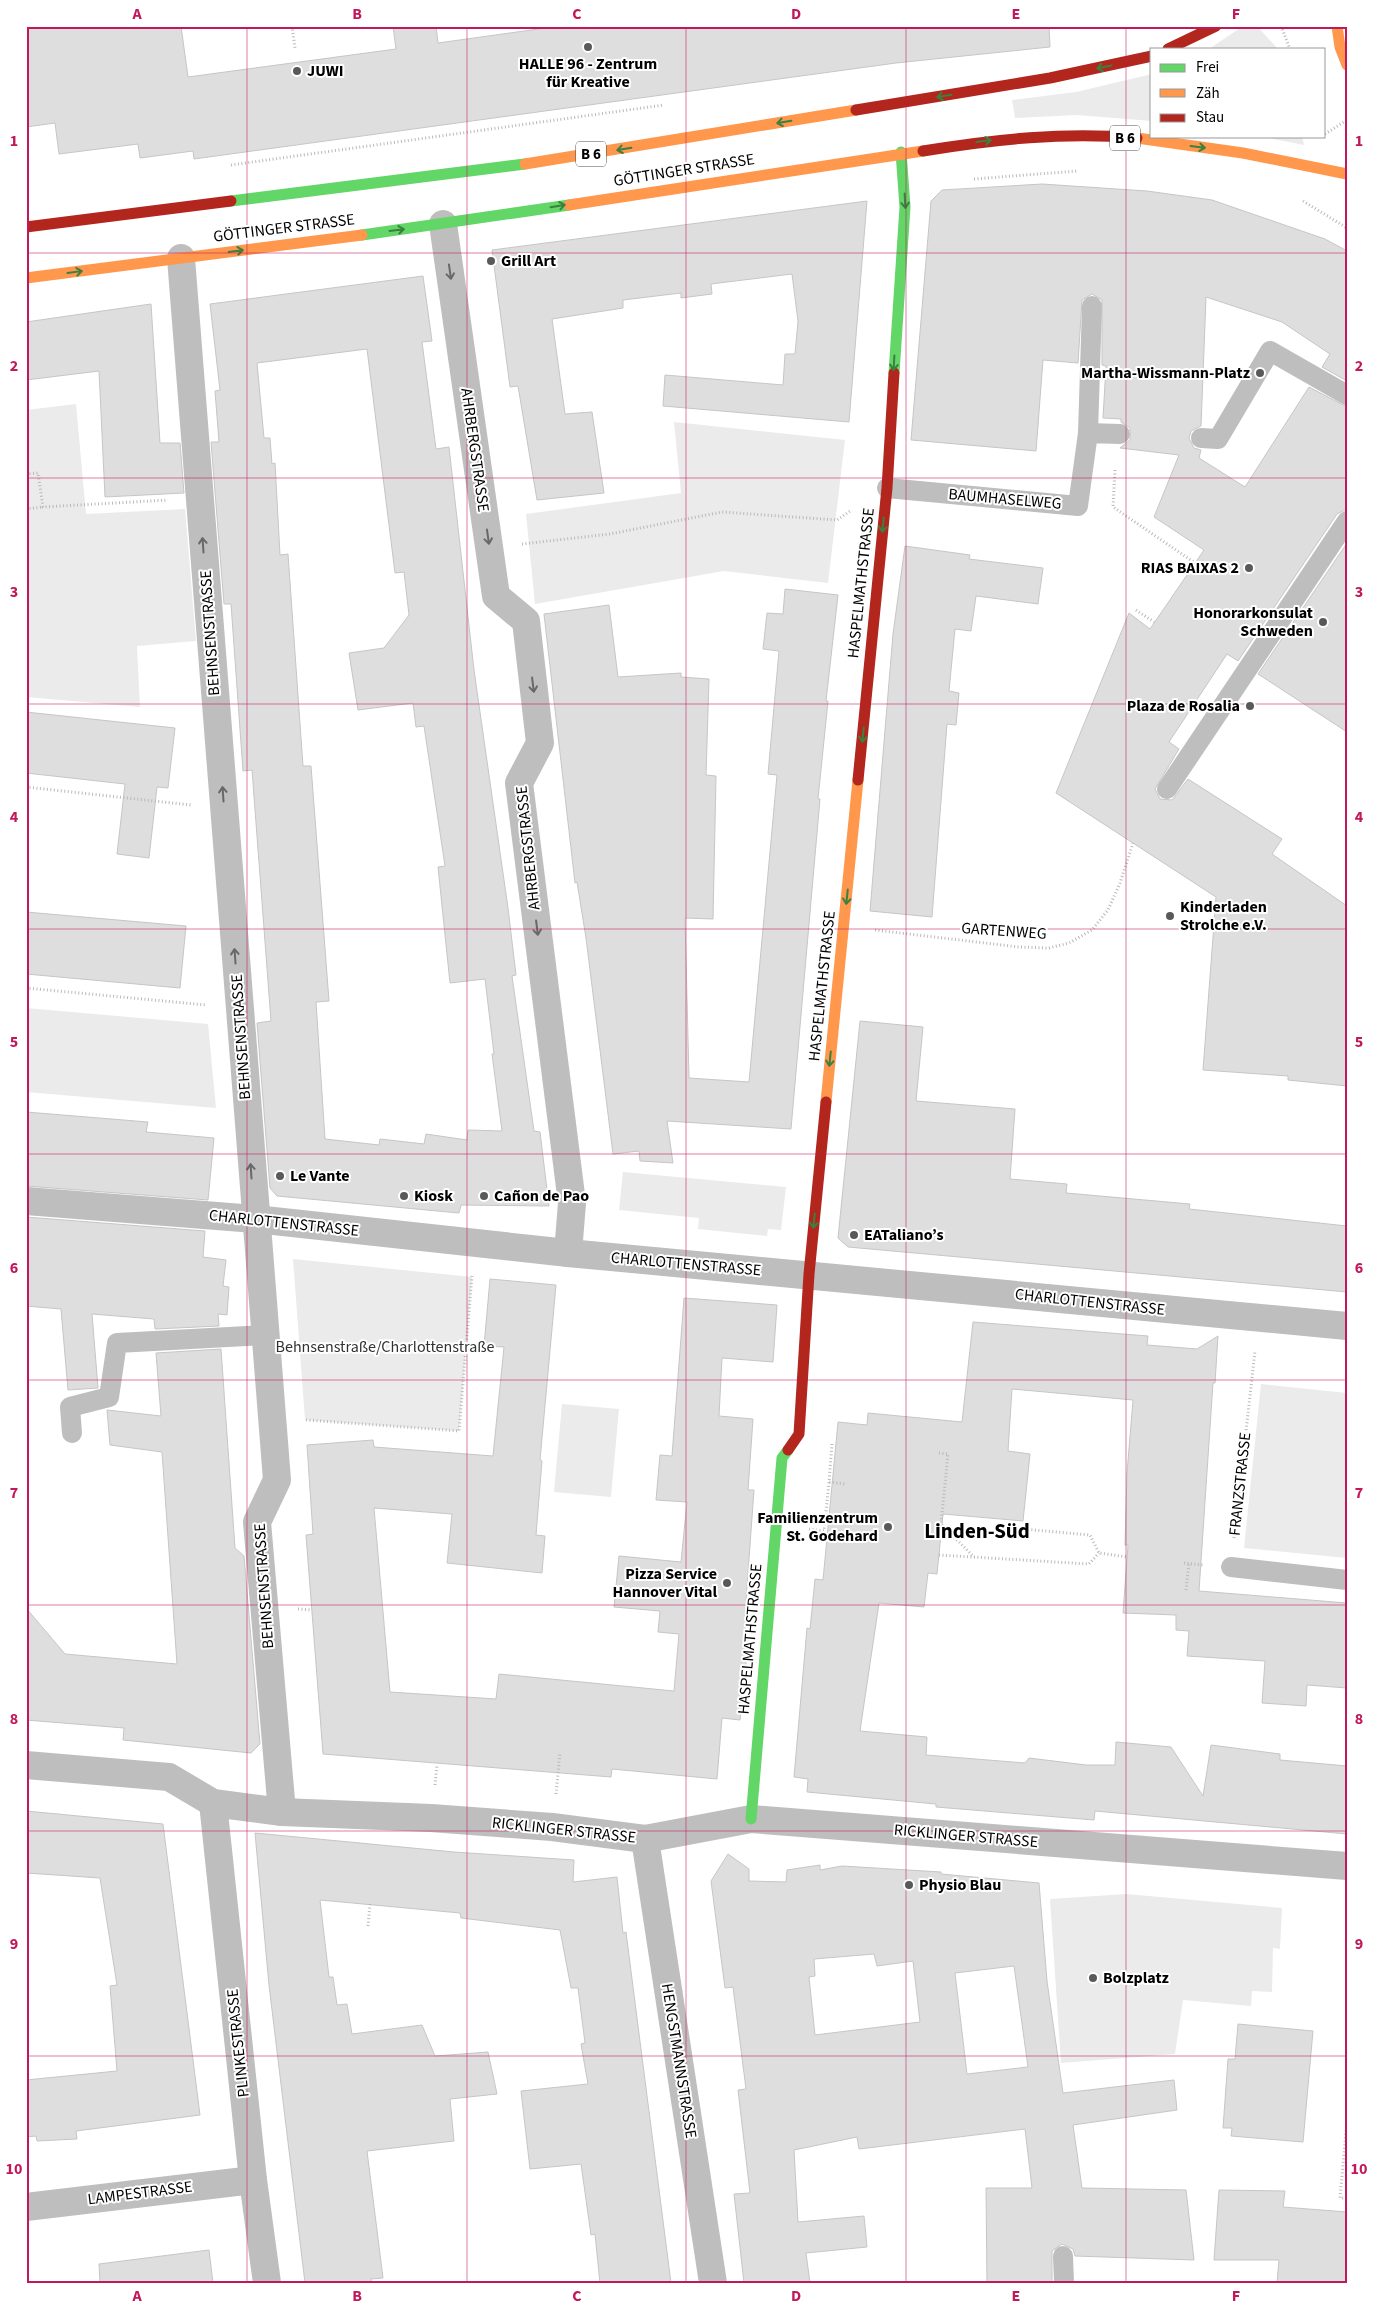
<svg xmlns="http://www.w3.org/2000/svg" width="1373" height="2309" font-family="'Source Sans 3',sans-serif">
  <rect width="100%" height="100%" fill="#fff"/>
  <!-- green -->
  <g fill="#ebebeb">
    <polygon points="1243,26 1257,26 1278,49 1209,49"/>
    <polygon points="1152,74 1152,121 1077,115 1015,118 1012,100 1076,92"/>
    <polygon points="1258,136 1302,136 1304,145"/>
    <polygon points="76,404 86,514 185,509 196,641 137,646 140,707 26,697 26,410"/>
    <polygon points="674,422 845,440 828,583 724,571 535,604 526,514 681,493"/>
    <polygon points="26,1008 208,1024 216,1108 26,1092"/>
    <polygon points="623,1172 786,1187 781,1230 768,1229 767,1236 698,1229 699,1218 619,1210"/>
    <polygon points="293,1259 472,1277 459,1431 305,1420"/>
    <polygon points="1261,1384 1347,1393 1347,1558 1244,1548"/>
    <polygon points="562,1404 619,1409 611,1497 554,1492"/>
    <polygon points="1126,1894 1282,1908 1280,1949 1273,1948 1272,1992 1252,1991 1251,2006 1183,2000 1175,2054 1061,2063 1050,1899"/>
  </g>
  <!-- building -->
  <g fill="#dedede" stroke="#c6c6c6" fill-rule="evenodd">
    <polygon points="26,26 181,26 188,77 396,49 393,26 436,26 438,43 560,26 1049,26 1050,47 896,63 194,159 193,151 140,158 138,144 59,154 55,123 26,127"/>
    <polygon points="1042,184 1147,191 1212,200 1325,239 1347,251 1347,381 1322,367 1330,354 1282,322 1206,297 1201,426 1191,431 1189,438 1194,448 1201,450 1199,458 1245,487 1309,387 1347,407 1347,509 1337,514 1238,661 1227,654 1169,742 1179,749 1155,789 1160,799 1172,800 1188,779 1282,839 1272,854 1347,906 1347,1086 1288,1080 1288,1076 1203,1070 1216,897 1056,793 1129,613 1150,629 1204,550 1154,517 1179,455 1120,448 1130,440 1130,428 1121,422 1121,419 1103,418 1106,366 1102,365 1102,300 1092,294 1082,300 1078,363 1043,360 1036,451 911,440 931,201 942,190"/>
    <polygon points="867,201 849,422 663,406 665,375 783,385 785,354 795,354 798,321 792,274 711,284 712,294 681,298 681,293 623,300 623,308 552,319 565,414 592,412 604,493 537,500 518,386 510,387 492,250"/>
    <path d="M423,276L432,341L422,342L436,449L449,447L474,670L508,908L516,975L512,976L534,1131L540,1132L549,1206L461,1205L459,1213L277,1196L270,1188L257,1023L271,1021L252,770L243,771L231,604H224L211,442H219L215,391L220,390L210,304ZM367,349L395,573L404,572L409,615L384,648L349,653L358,710L413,703L416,727L424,726L445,866L438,867L450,983L485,979L494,1054H492L502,1131L468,1130L467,1140L426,1134L424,1144L380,1139L379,1145L325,1139L316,1002L329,1001L311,766H303L288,554L280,555L275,463L272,464L270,438H264L257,363Z"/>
    <polygon points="151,304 160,443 180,443 184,493 105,497 99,371 26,380 26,322"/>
    <polygon points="1347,543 1347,732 1258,674"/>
    <polygon points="905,546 970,555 969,559 1043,568 1038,604 976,596 971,631 955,629 949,691 959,693 956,725 947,724 932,917 870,911 893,634"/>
    <polygon points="785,589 838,595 826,701 828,701 818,799 820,799 791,1129 667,1121 673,1163 640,1161 639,1151 613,1154 586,938 577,882 575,883 544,614 609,605 618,677 681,673 681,677 709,679 706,775 716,776 713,919 685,918 689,1078 749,1082 777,775 768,774 779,651 763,649 767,613 783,614"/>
    <polygon points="26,712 175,728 168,788 157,787 149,858 117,854 125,784 26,773"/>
    <polygon points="26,912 186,926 180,988 26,974"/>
    <polygon points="860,1021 923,1027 916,1101 1015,1109 1010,1179 1067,1184 1066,1193 1190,1204 1189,1209 1347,1226 1347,1292 848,1247 838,1238"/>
    <polygon points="26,1112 148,1122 146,1132 214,1138 208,1200 26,1186"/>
    <polygon points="26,1217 205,1231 203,1257 226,1260 223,1286 229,1287 227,1315 218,1314 219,1326 155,1329 154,1319 92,1314 98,1388 68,1390 61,1309 26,1306"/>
    <polygon points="490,1279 556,1285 540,1460 542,1461 536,1535 545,1536 542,1573 447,1563 452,1514 374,1508 390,1692 496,1699 499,1674 674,1691 679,1634 658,1632 660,1611 614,1607 619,1556 681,1562 687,1502 656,1500 660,1455 672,1456 684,1298 777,1305 773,1362 722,1358 719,1416 753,1419 748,1490 754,1490 745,1614 746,1665 740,1720 722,1718 717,1779 612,1769 611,1777 323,1754 306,1535 313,1534 307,1445 373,1440 374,1447 493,1456 504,1347 484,1346"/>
    <polygon points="973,1322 1148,1336 1147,1345 1197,1349 1218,1336 1215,1383 1213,1383 1199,1591 1347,1603 1347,1688 1307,1685 1306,1706 1262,1703 1265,1661 1187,1656 1189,1631 1176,1630 1176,1615 1123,1613 1128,1545 1125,1545 1127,1473 1133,1400 1012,1389 1008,1451 1030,1454 1023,1521 943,1514 937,1574 928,1573 924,1607 879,1603 860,1731 927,1737 926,1755 1025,1763 1029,1758 1086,1765 1115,1765 1116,1742 1171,1747 1203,1796 1211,1745 1280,1754 1280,1760 1347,1766 1347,1834 1095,1811 1094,1820 936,1807 936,1804 807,1792 808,1779 794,1777 807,1628 810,1629 815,1579 823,1580 838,1422 867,1425 868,1413 962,1422"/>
    <polygon points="221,1349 235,1548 244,1556 260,1744 251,1753 123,1740 124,1728 26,1720 26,1608 65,1654 177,1664 162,1452 110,1445 107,1410 161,1416 156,1353"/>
    <polygon points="26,1811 163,1824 200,2115 76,2131 77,2139 37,2141 36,2136 26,2137 26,2080 117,2071 110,1986 117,1985 100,1878 26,1873"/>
    <polygon points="255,1833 454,1852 574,1860 573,1882 617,1877 623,1933 626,1932 671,2283 600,2283 595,2234 591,2235 581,2164 530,2169 521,2091 588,2084 581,2044 585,2043 578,1988 571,1988 560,1930 461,1918 460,1913 320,1900 329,1977 333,1977 337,2005 347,2004 352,2034 422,2025 435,2056 488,2052 497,2094 450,2099 454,2141 367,2151 383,2278 371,2279 372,2283 305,2283 269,1985"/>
    <path d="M728,1854L749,1869V1881L786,1882L787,1870L820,1865V1870L842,1866L941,1872V1874L1039,1883L1047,1981L1063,2093L1174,2080L1177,2110L1073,2125L1082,2188L1186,2190L1194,2260L1075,2256L1073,2249L1062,2244L1052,2251V2283H987L986,2188H1032L1025,2129L859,2149L857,2137L794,2150L798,2222L864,2216L867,2247L806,2253L810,2283H744L734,2194L750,2193L738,2090L746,2089L733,1987L725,1988L711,1881ZM874,1954L877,1966L913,1961L920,2022L815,2035L809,1977L815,1976L814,1959ZM1014,1966L1028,2067L967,2074L955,1973Z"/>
    <polygon points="1238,2024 1313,2031 1303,2142 1231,2136 1232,2128 1223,2128 1228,2059 1235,2059"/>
    <polygon points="1219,2190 1285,2191 1283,2207 1347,2212 1347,2283 1277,2283 1279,2260 1214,2260"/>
    <polygon points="209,2250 213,2283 100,2283 99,2264"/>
  </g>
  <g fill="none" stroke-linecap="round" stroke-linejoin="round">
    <!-- path -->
    <g stroke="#b9b9b9" stroke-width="3" stroke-dasharray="1 2.5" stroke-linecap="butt">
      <polyline points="292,26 295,48"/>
      <polyline points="1281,26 1290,49"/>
      <polyline points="1325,134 1347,120"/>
      <polyline points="231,165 664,105"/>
      <polyline points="974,179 1077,171"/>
      <polyline points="1303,201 1347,228"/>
      <polyline points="1115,470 1113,507 1195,563"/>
      <polyline points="26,474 38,473 43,507 168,500"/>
      <polyline points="26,509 43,507"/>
      <polyline points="522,544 610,534 722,512 837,520 850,511"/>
      <polyline points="1136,610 1154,622"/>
      <polyline points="26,787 191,805"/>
      <polyline points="875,930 1019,947 1049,948 1069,943 1092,930 1108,910 1120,883 1133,843"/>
      <polyline points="26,988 206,1005"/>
      <polyline points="306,1420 459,1431 472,1276"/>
      <polyline points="832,1444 829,1482 845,1484"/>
      <polyline points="939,1453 948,1454 941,1524 974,1557"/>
      <polyline points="1000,1527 1090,1535 1099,1553 1127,1557"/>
      <polyline points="809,1529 824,1531 829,1482"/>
      <polyline points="1234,1538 1255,1351"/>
      <polyline points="939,1555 1089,1564 1099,1553"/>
      <polyline points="1184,1563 1203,1565"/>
      <polyline points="1186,1590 1189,1563"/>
      <polyline points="298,1609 312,1610"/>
      <polyline points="435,1785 437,1765"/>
      <polyline points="556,1794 560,1753"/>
      <polyline points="368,1926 370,1904"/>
      <polyline points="1347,2120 1340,2198 1347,2198"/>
    </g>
    <!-- lane -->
    <g stroke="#bebebe" stroke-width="20">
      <polyline points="1088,433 1092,306"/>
      <polyline points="1201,438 1218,439 1270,351 1347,395"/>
      <polyline points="887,488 1078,506 1088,433 1120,434"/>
      <polyline points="1167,789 1347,521"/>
      <polyline points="72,1433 70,1407 109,1397 117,1343 265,1335"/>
      <polyline points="1231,1567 1347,1580"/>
      <polyline points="1063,2256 1064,2283"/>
    </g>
    <!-- street -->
    <g stroke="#bebebe" stroke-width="28">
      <polyline points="443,224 496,596 526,621 540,743 519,783 572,1203 568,1253"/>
      <polyline points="181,258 277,1480 257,1522 282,1812"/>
      <polyline points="26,1201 255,1219 568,1253 1347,1326"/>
      <polyline points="26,1765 169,1777 213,1803 282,1812 431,1818 552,1827 645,1839 751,1819 1347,1866"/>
      <polyline points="213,1803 253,2180 267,2283"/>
      <polyline points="645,1839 713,2283"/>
      <polyline points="26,2207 253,2180"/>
    </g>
    <!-- fast -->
    <g stroke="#63d668" stroke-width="11">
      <polyline points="231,201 525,164"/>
      <polyline points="362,235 569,205"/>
      <polyline points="894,373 905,207 901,152"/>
      <polyline points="751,1819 782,1458 788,1450"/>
    </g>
    <!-- slow -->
    <g stroke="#ff974d" stroke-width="11">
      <polyline points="1337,26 1340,47 1347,65"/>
      <polyline points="1137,138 1243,153 1347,174"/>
      <polyline points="525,164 856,110"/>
      <polyline points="569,205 923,151"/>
      <polyline points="26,278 362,235"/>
      <polyline points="826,1102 858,780"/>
    </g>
    <!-- jam -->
    <g stroke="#b3261e" stroke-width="11">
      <polyline points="1168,49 1216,26"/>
      <polyline points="856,110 1050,78 1152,56"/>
      <path d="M923,151C995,139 1064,132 1137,138"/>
      <polyline points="26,227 231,201"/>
      <polyline points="858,780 887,488 894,373"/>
      <polyline points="788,1450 799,1434 809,1274 826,1102"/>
    </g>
  </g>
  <!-- one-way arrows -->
  <defs><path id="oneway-shaft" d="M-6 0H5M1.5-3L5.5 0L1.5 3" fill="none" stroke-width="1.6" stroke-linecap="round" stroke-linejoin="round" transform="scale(1.25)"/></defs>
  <g stroke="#3b803e">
    <use href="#oneway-shaft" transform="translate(1104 67) rotate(168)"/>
    <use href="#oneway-shaft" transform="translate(944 96) rotate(171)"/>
    <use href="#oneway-shaft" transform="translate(784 122) rotate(171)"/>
    <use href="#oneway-shaft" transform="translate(984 141) rotate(-8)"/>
    <use href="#oneway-shaft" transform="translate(1198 147) rotate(7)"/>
    <use href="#oneway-shaft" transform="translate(624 149) rotate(171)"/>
    <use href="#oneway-shaft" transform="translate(905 201) rotate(87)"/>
    <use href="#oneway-shaft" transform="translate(558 206) rotate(-9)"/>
    <use href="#oneway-shaft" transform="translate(397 230) rotate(-7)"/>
    <use href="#oneway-shaft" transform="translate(236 251) rotate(-7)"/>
    <use href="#oneway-shaft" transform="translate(75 272) rotate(-8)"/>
    <use href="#oneway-shaft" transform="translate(894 363) rotate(93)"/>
    <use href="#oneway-shaft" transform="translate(883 525) rotate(96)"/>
    <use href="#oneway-shaft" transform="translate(863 735) rotate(96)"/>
    <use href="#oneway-shaft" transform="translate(847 897) rotate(96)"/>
    <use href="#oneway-shaft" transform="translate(830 1059) rotate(96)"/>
    <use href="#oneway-shaft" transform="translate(814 1221) rotate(96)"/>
  </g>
  <g stroke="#686868">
    <use href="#oneway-shaft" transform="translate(450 272) rotate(82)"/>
    <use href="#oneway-shaft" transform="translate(488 537) rotate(82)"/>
    <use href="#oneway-shaft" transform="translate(203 545) rotate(-94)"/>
    <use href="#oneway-shaft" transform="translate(533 685) rotate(83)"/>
    <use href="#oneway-shaft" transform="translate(223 794) rotate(-94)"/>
    <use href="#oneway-shaft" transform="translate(537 928) rotate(83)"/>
    <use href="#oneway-shaft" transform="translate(235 956) rotate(-94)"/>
    <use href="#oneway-shaft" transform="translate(251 1171) rotate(-94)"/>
  </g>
  <!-- grid -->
  <path fill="none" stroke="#c2185b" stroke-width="1" stroke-opacity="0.55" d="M247,26V2283M467,26V2283M686,26V2283M906,26V2283M1126,26V2283M26,253H1347M26,478H1347M26,704H1347M26,929H1347M26,1154H1347M26,1380H1347M26,1605H1347M26,1831H1347M26,2056H1347"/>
  <!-- markers -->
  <g fill="#595959" stroke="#fff" stroke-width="2">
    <circle cx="588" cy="47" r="5"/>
    <circle cx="297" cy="71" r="5"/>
    <circle cx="491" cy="261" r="5"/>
    <circle cx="1260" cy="373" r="5"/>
    <circle cx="1249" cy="568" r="5"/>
    <circle cx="1323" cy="622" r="5"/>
    <circle cx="1250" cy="706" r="5"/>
    <circle cx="1170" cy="916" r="5"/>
    <circle cx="280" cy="1176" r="5"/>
    <circle cx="404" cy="1196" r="5"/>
    <circle cx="484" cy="1196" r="5"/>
    <circle cx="854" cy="1235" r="5"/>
    <circle cx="888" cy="1527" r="5"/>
    <circle cx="727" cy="1583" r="5"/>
    <circle cx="909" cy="1885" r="5"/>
    <circle cx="1093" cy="1978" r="5"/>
  </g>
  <g text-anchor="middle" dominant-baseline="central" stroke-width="4" stroke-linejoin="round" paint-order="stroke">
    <!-- shield labels -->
    <g fill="#fff" stroke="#4c4c4c" stroke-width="1">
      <rect x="1110" y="125.5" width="30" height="25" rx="4"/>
      <rect x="576" y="141.5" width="30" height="25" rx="4"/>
    </g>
    <g font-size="15" font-weight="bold" fill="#000">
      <text x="1125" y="138">B 6</text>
      <text x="591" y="154">B 6</text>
    </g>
    <!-- poi labels -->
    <g font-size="16" font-weight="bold" fill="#000" stroke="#fff" text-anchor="start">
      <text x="588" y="64" text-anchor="middle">HALLE 96 - Zentrum<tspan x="588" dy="18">für Kreative</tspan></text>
      <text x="307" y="71">JUWI</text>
      <text x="501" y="261">Grill Art</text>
      <text x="1250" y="373" text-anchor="end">Martha-Wissmann-Platz</text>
      <text x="1239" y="568" text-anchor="end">RIAS BAIXAS 2</text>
      <text x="1313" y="613" text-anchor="end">Honorarkonsulat<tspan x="1313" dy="18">Schweden</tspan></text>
      <text x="1240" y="706" text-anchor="end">Plaza de Rosalia</text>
      <text x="1180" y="907">Kinderladen<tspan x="1180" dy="18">Strolche e.V.</tspan></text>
      <text x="290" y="1176">Le Vante</text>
      <text x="414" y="1196">Kiosk</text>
      <text x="494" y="1196">Cañon de Pao</text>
      <text x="864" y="1235">EATaliano’s</text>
      <text x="878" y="1518" text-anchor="end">Familienzentrum<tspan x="878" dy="18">St. Godehard</tspan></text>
      <text x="717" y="1574" text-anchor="end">Pizza Service<tspan x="717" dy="18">Hannover Vital</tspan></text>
      <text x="919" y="1885">Physio Blau</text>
      <text x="1103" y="1978">Bolzplatz</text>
    </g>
    <!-- street labels -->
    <g font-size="16" fill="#000" stroke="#fff">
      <text transform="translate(684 170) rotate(-9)">GÖTTINGER STRASSE</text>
      <text transform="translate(284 228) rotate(-7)">GÖTTINGER STRASSE</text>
      <text transform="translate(475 450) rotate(82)">AHRBERGSTRASSE</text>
      <text transform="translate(1005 499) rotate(5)">BAUMHASELWEG</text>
      <text transform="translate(861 583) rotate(-84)">HASPELMATHSTRASSE</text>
      <text transform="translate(210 633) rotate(-94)">BEHNSENSTRASSE</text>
      <text transform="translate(528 848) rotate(-96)">AHRBERGSTRASSE</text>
      <text transform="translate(1004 931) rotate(4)">GARTENWEG</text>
      <text transform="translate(822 986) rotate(-84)">HASPELMATHSTRASSE</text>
      <text transform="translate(241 1037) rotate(-94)">BEHNSENSTRASSE</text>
      <text transform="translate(284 1223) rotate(6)">CHARLOTTENSTRASSE</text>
      <text transform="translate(686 1264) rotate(5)">CHARLOTTENSTRASSE</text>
      <text transform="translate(1090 1302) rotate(6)">CHARLOTTENSTRASSE</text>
      <text transform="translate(1240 1484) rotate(-84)">FRANZSTRASSE</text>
      <text transform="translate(264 1586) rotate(-94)">BEHNSENSTRASSE</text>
      <text transform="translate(750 1639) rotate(-85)">HASPELMATHSTRASSE</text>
      <text transform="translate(564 1830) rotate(6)">RICKLINGER STRASSE</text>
      <text transform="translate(966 1836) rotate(5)">RICKLINGER STRASSE</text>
      <text transform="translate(238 2043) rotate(-96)">PLINKESTRASSE</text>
      <text transform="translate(679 2061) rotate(81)">HENGSTMANNSTRASSE</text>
      <text transform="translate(140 2193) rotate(-7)">LAMPESTRASSE</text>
    </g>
    <!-- park labels -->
    <g font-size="16" fill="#313131" stroke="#fff">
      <text x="385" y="1347">Behnsenstraße/Charlottenstraße</text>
    </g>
    <!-- district labels -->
    <g font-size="21" font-weight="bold" fill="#000" stroke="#fff">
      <text x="977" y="1531">Linden-Süd</text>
    </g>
  </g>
  <!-- border -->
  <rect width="1373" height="2309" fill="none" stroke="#ffffff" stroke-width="55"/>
  <!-- legend -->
  <rect x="1150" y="48" width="175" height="90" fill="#ffffff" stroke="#999999"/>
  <rect x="1160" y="64" width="25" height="8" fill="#63d668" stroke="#999999"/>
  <text x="1196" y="72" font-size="15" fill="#000000">Frei</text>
  <rect x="1160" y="89" width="25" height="8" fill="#ff974d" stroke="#999999"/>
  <text x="1196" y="98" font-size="15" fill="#000000">Zäh</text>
  <rect x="1160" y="114" width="25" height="8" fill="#b3261e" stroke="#999999"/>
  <text x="1196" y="122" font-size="15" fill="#000000">Stau</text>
  <rect x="28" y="28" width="1318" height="2254" fill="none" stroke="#c2185b" stroke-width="2"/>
  <g font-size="16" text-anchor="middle" font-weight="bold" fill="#c2185b">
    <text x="137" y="19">A</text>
    <text x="357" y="19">B</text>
    <text x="577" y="19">C</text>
    <text x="796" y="19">D</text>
    <text x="1016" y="19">E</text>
    <text x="1236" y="19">F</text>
    <text x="14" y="146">1</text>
    <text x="1359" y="146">1</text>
    <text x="14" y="371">2</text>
    <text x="1359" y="371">2</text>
    <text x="14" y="597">3</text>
    <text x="1359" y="597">3</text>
    <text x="14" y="822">4</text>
    <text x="1359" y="822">4</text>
    <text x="14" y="1047">5</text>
    <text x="1359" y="1047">5</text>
    <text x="14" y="1273">6</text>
    <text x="1359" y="1273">6</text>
    <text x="14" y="1498">7</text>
    <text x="1359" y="1498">7</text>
    <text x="14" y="1724">8</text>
    <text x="1359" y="1724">8</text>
    <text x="14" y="1949">9</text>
    <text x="1359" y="1949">9</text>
    <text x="14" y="2174">10</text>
    <text x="1359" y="2174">10</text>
    <text x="137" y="2301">A</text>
    <text x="357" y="2301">B</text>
    <text x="577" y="2301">C</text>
    <text x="796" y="2301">D</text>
    <text x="1016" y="2301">E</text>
    <text x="1236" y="2301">F</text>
  </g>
</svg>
